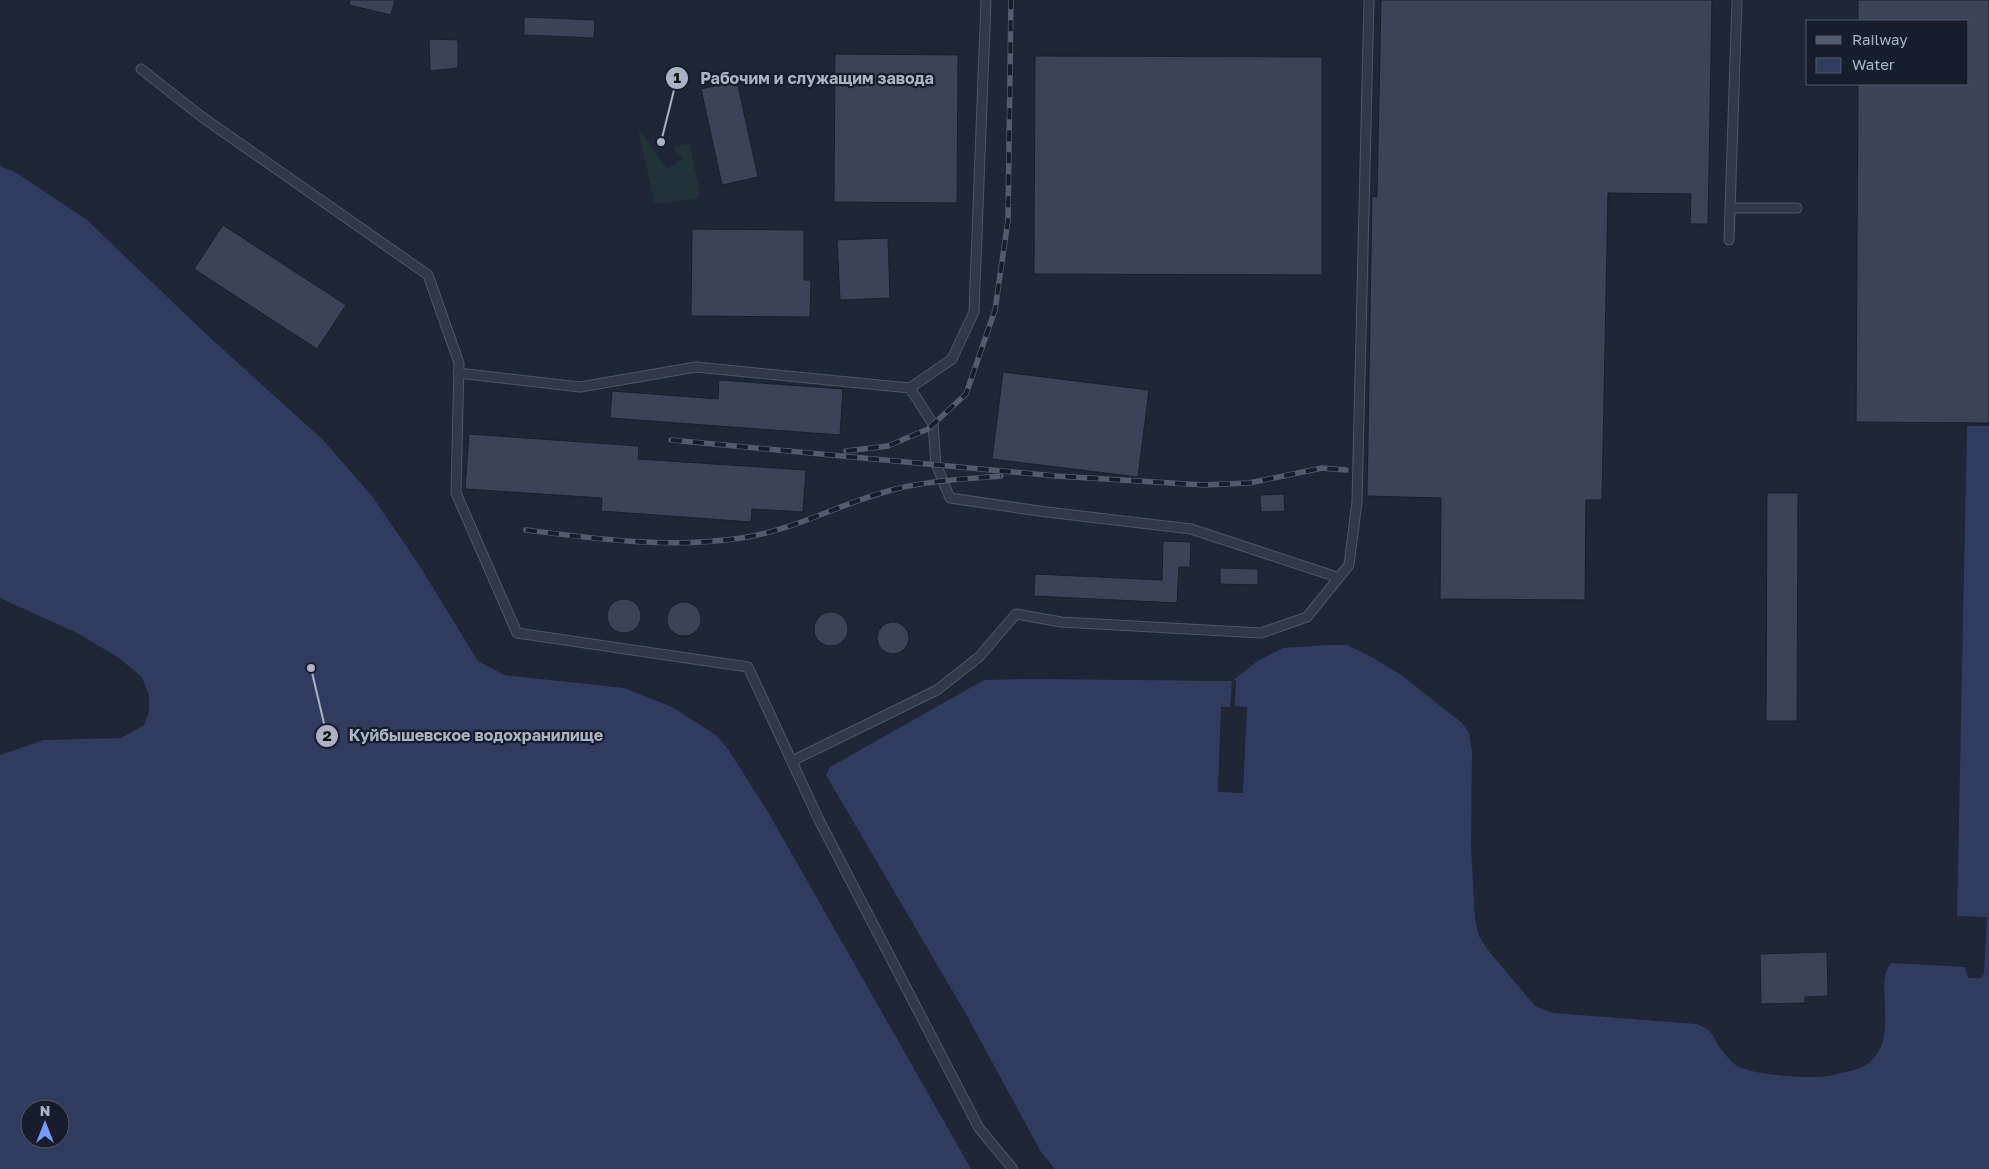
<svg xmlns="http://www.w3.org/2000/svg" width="1989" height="1169" font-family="'Golos Text',sans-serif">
  <rect width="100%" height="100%" fill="#1e2638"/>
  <!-- green -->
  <polygon fill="#203339" points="638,128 667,169 682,159 673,147 690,144 700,193 698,198 657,204 654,201"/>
  <!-- water -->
  <g fill="#2f3c5e" fill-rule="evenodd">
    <path d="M0,166L15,172L87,220L205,333L322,439L372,496L419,565L478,661L504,675L624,688L672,707L716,735L728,749L768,812L971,1169H0V755L44,740L121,738L144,725L149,712V696L142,677L119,658L77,633L0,598ZM30,1109H60V1139H30Z"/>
    <path d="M1967,426H1989V1169H1055L1041,1152L966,1014L826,775L830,767L984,680L1032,679L1232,681L1259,660L1283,648L1328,645H1347L1368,655L1400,674L1462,723L1469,733L1472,751L1471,847L1475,918L1479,936L1487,949L1535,1006L1553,1013L1696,1024C1717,1030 1713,1043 1726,1055C1729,1059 1733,1063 1737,1066C1753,1075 1809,1079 1828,1076C1835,1075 1843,1072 1850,1071C1911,1056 1869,981 1892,963L1965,967L1968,978H1981L1984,974L1987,917L1957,916Z"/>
  </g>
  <!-- pier -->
  <polygon fill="#1e2638" points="1236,680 1235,706 1247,707 1243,793 1218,792 1221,707 1230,707 1232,681"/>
  <!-- building -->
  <g fill="#3a4358" stroke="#191f2f">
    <polygon points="350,0 395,0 391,15 349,5"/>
    <polygon points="1381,0 1712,0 1708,224 1690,224 1691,194 1608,193 1602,500 1586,500 1585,600 1440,599 1441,498 1367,496 1372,196 1377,197"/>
    <polygon points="1858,0 1989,0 1989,423 1856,422 1858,84 1968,84 1968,21 1858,21"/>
    <polygon points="524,17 595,20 594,38 524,35"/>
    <polygon points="429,39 458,40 458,68 430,71"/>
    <polygon points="835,54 958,55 957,203 834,202"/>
    <polygon points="1035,56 1322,57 1322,275 1034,274"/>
    <polygon points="737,81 758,177 722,185 701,89"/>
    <polygon points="223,225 346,305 317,349 194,269"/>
    <polygon points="692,229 804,230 804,280 811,280 810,317 691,316"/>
    <polygon points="888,238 890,298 840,300 837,240"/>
    <polygon points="1003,372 1149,390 1138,477 992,459"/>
    <polygon points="719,380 843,389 840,435 610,418 612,391 718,399"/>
    <polygon points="469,434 639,446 638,459 806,470 803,512 752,509 751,522 601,511 602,498 465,489"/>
    <polygon points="1767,493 1798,493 1797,721 1766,721"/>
    <polygon points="1284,494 1285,511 1261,512 1260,495"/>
    <polygon points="1163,541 1191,542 1190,567 1179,567 1177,603 1034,596 1035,574 1162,580"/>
    <polygon points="1220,568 1258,569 1258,585 1220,584"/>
    <circle cx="624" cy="616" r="17"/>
    <circle cx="684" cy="619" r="17"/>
    <circle cx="831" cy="629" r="17"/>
    <circle cx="893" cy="638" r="16"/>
    <polygon points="1827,952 1828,996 1805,997 1805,1003 1761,1004 1760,954"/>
  </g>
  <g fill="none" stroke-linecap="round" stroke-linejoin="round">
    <!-- lane casing -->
    <g stroke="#4f5566" stroke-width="11">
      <g id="lane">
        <polyline points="141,69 202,117 428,275 459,363 456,493 517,633 748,667 819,820 979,1128 1013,1169"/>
        <polyline points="1731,208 1797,208"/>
        <polyline points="1729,240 1737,0"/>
        <polyline points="458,373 580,387 696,367 910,388 952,359 974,312 986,0"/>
        <polyline points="910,388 933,424 936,464 950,498 1039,511 1191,529 1337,577"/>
        <polyline points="792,761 937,690 979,657 1016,614 1061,622 1261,633 1307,617 1349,565 1357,502 1369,0"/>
      </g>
    </g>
    <!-- lane -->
    <use href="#lane" stroke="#323848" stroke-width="9"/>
    <!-- rail casing -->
    <g stroke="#535b70" stroke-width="5.5">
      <g id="rail">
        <polyline points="671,440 1056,476 1204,485 1249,483 1322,468 1346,470"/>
        <polyline points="846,451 888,446 928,429 966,394 995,310 1008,220 1011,0"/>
        <path d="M526,530C598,539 669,549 741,538C797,530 846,500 900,488C933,480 968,479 1001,476"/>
      </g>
    </g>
    <!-- rail -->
    <use href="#rail" stroke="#181d2d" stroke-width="4" stroke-dasharray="11" stroke-linecap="butt"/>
  </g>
  <!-- callouts -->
  <path fill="none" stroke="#acb2c5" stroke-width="2" d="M661 142L677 78M311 668L327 736"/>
  <g fill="#acb2c5" stroke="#181d2d" stroke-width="2">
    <circle cx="661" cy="142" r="5"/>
    <circle cx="311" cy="668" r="5"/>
    <circle cx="677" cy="78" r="12"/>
    <circle cx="327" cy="736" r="12"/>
  </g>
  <g font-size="15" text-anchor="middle" font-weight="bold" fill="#111">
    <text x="677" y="83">1</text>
    <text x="327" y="741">2</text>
  </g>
  <g font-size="16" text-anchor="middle" font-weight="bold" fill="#acb2c5" stroke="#181d2d" stroke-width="4.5" stroke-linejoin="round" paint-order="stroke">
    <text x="817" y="84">Рабочим и служащим завода</text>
    <text x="476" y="741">Куйбышевское водохранилище</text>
  </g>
  <!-- legend -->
  <rect x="1806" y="20" width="162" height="65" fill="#181d2d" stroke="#53596a"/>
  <rect x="1816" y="36" width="25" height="8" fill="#535b70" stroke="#53596a"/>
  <text x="1852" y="45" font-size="15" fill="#acb2c5">Railway</text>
  <rect x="1816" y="58" width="25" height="15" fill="#2f3c5e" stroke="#53596a"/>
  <text x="1852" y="70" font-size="15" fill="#acb2c5">Water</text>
  <!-- north arrow -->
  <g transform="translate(45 1124)"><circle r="24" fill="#181d2d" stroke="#53596a"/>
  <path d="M0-4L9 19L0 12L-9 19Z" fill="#779aff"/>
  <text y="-8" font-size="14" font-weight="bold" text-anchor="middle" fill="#acb2c5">N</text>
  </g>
</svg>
